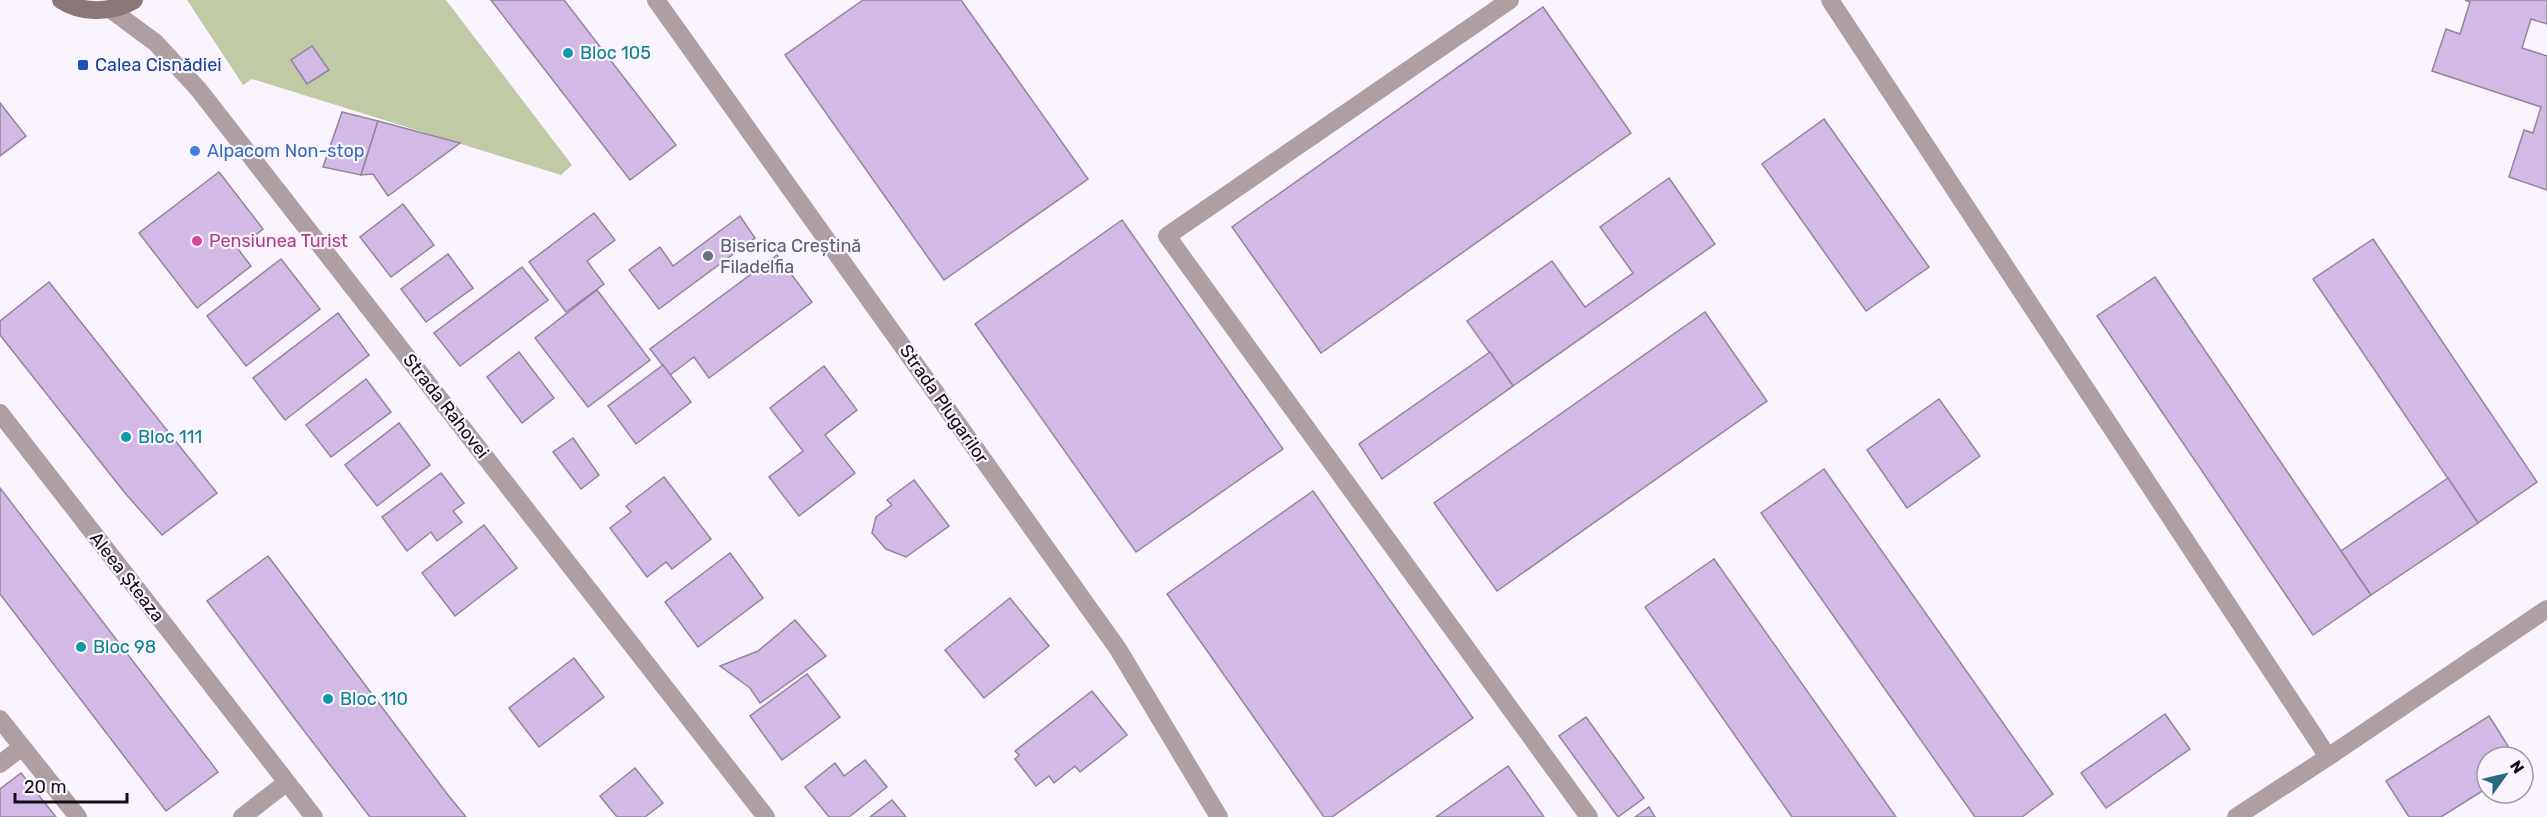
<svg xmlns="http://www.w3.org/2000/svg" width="2547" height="817" font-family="Rubik,sans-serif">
  <rect width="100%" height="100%" fill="#faf4fe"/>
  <!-- green -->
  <polygon fill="#c0caa5" points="187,0 446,0 572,165 561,175 252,79 243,85"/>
  <!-- building -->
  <g fill="#d3b9e6" stroke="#93859c" stroke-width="1.5">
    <polygon points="491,0 564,0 676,145 630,180"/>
    <polygon points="863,0 961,0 1088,179 944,280 785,55"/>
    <polygon points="2465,0 2547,0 2547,24 2531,19 2522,48 2547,56 2547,190 2509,177 2524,130 2533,133 2541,107 2432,71 2446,29 2460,34 2470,2"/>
    <polygon points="1543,7 1631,133 1321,353 1232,227"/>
    <polygon points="312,46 329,70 307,84 291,60"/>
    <polygon points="0,103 26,136 0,156"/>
    <polygon points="342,112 378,121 361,175 323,167"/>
    <polygon points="1824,119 1929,267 1866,311 1762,164"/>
    <polygon points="378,121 460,143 388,196 373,174 361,175"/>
    <polygon points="219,172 263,229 238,249 251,266 197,308 139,233"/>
    <polygon points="1669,178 1715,244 1513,386 1467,321 1552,261 1585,307 1633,273 1600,227"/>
    <polygon points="403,204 434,245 391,277 360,237"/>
    <polygon points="594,213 615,240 587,261 604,284 566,312 529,262"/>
    <polygon points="740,216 755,238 659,309 629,270 660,247 673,266"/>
    <polygon points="1122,220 1283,449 1136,552 975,324"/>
    <polygon points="2373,239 2537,482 2478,523 2313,279"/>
    <polygon points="448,254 473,288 426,322 401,289"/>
    <polygon points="777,255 812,302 709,378 694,357 670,375 650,349"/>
    <polygon points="281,259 320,309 246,366 207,316"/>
    <polygon points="522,267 548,300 460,366 434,333"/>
    <polygon points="2155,277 2371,595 2313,635 2097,316"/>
    <polygon points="49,282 217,493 162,535 125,493 0,335 0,321"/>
    <polygon points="597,290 650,360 588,407 535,338"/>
    <polygon points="1705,312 1767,401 1497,591 1434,503"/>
    <polygon points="338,313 369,355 285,420 253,378"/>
    <polygon points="519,352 554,398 522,423 487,377"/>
    <polygon points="1490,352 1513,386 1382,479 1359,444"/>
    <polygon points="663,365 691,402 636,444 608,406"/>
    <polygon points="824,366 857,410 825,435 855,473 799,516 769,477 803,451 770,408"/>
    <polygon points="366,379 391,412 331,457 306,425"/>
    <polygon points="1939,399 1980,456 1907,508 1867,450"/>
    <polygon points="399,423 430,465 377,506 345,465"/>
    <polygon points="573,438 599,475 581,489 553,452"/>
    <polygon points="1824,469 2053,794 2022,817 1975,817 1761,513"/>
    <polygon points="441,473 464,503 453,511 462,522 437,541 431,532 407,551 382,517"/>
    <polygon points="664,477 711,539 672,569 666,562 647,577 610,528 631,512 626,506"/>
    <polygon points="2448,478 2478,523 2371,595 2341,551"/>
    <polygon points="914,480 949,526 906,557 886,549 872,533 876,517 892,505 887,500"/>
    <polygon points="0,488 218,772 166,811 0,594"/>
    <polygon points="1313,491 1473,718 1332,817 1324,817 1167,594"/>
    <polygon points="484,525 517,568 455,616 422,573"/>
    <polygon points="730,553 763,598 698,647 665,602"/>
    <polygon points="268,556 448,795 466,817 370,817 292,715 207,601"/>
    <polygon points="1714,559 1896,817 1792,817 1645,607"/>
    <polygon points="1010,598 1049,646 984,698 945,650"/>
    <polygon points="795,620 826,656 760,703 750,688 720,666 758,651"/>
    <polygon points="574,658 604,697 539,747 509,708"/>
    <polygon points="807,674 840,717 782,760 750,716"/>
    <polygon points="1092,691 1127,735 1080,772 1075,766 1054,783 1049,776 1036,786 1015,759 1019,755 1015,751"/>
    <polygon points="2165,714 2190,749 2106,808 2081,773"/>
    <polygon points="2489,716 2515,757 2487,757 2487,788 2441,817 2409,817 2386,781"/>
    <polygon points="1586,717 1644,798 1618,817 1559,736"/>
    <polygon points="865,760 887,787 849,817 829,817 805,787 835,763 844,776"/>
    <polygon points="1508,766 1544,817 1436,817"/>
    <polygon points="635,768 663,803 645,817 617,817 600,796"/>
    <polygon points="21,773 56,817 0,817 0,789"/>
    <polygon points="892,800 906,817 870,817"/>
    <polygon points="1649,807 1655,817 1635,817"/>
  </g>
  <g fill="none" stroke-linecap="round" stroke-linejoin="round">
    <!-- service -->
    <g stroke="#aea0a2" stroke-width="18">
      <polyline points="1510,0 1167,236 1589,817"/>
      <polyline points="1830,0 2328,757 2547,609"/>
      <polyline points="2236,817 2328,757"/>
    </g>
    <!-- minor -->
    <g stroke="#aea0a2" stroke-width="18">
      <polyline points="0,413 314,817"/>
      <polyline points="0,719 78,817"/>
      <polyline points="0,764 22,747"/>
      <polyline points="242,817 286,783"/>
    </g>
    <!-- tertiary -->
    <g stroke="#aea0a2" stroke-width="18">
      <polyline points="656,0 1118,649 1219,817"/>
      <polyline points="110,9 156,43 199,90 766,817"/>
    </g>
    <!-- secondary -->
    <path stroke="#8a777a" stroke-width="18" d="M61,0C81,14 113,13 134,0"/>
  </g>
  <!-- markers -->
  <g fill="#0f9aa8" stroke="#faf4fe" stroke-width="2">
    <circle cx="568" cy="53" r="6"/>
    <circle cx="126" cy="437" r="6"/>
    <circle cx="81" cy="647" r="6"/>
    <circle cx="328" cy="699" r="6"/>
  </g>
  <rect fill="#1a4fb4" stroke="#faf4fe" stroke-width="2" x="77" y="59" width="12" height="12" rx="3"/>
  <circle fill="#3f7fe0" stroke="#faf4fe" stroke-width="2" cx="195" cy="151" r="6"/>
  <circle fill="#d1479c" stroke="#faf4fe" stroke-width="2" cx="197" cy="241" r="6"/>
  <circle fill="#6b7280" stroke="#faf4fe" stroke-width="2" cx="708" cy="256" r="6"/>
  <g text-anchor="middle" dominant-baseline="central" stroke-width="4.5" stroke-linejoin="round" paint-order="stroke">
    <!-- culture labels -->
    <g font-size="18" fill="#0d838f" stroke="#faf4fe" text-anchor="start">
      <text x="580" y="53">Bloc 105</text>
      <text x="138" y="437">Bloc 111</text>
      <text x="93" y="647">Bloc 98</text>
      <text x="340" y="699">Bloc 110</text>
    </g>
    <!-- transit labels -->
    <g font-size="18" fill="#164399" stroke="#faf4fe" text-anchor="start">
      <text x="95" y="65">Calea Cisnădiei</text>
    </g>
    <!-- shop labels -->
    <g font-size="18" fill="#366cbe" stroke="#faf4fe" text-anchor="start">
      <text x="207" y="151">Alpacom Non-stop</text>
    </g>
    <!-- hotel labels -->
    <g font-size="18" fill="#b23c85" stroke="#faf4fe" text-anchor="start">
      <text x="209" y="241">Pensiunea Turist</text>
    </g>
    <!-- worship labels -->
    <g font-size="18" fill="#5b616d" stroke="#faf4fe" text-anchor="start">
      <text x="720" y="246">Biserica Creștină<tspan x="720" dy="21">Filadelfia</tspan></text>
    </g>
    <!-- street labels -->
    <g font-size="18" fill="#130e16" stroke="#faf4fe">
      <text transform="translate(944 404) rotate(55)">Strada Plugarilor</text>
      <text transform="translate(446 406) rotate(52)">Strada Rahovei</text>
      <text transform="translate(127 577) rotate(52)">Aleea Șteaza</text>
    </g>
  </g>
  <!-- north arrow -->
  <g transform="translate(2505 775) rotate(56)"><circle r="28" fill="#faf4fe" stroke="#9e98a1" stroke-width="1.5"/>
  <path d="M0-4.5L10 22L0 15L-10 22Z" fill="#2a6a7f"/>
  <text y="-9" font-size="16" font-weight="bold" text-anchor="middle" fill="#130e16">N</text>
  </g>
  <!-- scale -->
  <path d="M15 793v9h112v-9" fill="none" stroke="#130e16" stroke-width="3"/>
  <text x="24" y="793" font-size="18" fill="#130e16" stroke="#faf4fe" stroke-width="4.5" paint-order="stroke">20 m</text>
</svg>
